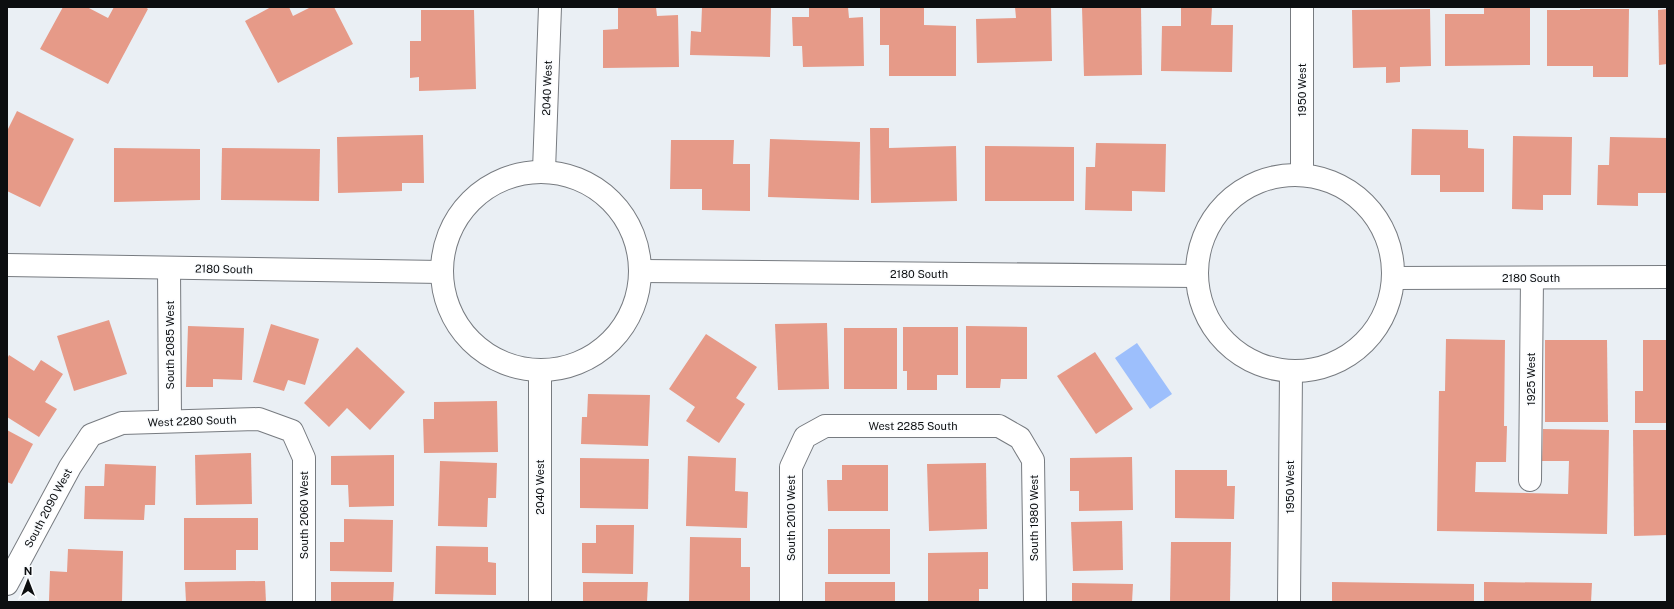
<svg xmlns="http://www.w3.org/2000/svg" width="1674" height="609" font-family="'Public Sans',sans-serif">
  <rect width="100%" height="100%" fill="#eaeff4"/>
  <!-- water -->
  <polygon fill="#9dbffc" points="1137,343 1172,394 1150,409 1115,358"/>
  <!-- building -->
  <g fill="#e69a88">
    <polygon points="63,7 87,7 108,18 114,7 145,7 148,9 108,84 40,49"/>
    <polygon points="271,7 289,7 293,16 311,7 334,7 353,44 278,83 245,21"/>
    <polygon points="618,7 656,7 657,16 678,15 679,67 603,68 603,30 618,29"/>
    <polygon points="702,7 771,8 770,57 690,55 691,31 701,32"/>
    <polygon points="809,7 848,7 849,18 863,17 864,66 803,67 802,46 793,46 792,17 809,17"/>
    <polygon points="880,7 924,7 924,25 956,26 956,76 889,76 889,45 880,45"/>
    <polygon points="1015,7 1051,7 1052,61 977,63 976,19 1016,18"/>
    <polygon points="1082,7 1141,7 1142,75 1084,76"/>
    <polygon points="1181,7 1212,7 1211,25 1233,25 1232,72 1161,71 1162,26 1181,26"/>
    <polygon points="1484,7 1530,7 1530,65 1445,66 1445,14 1484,14"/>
    <polygon points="1430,9 1431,66 1400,67 1400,82 1386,83 1386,67 1353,68 1352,10"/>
    <polygon points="1580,9 1629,9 1628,77 1593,77 1593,66 1547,66 1547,10 1580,10"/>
    <polygon points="1667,9 1667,64 1659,65 1658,10"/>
    <polygon points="421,10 474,10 476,89 419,91 419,77 410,78 410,41 421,41"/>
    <polygon points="17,111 74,139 40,207 7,191 7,131"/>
    <polygon points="870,128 889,128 889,148 956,146 957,201 871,203"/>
    <polygon points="1412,129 1468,130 1468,148 1484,149 1484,192 1440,192 1440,175 1411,175"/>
    <polygon points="423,135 424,183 402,183 402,191 338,193 337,137"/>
    <polygon points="1513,136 1572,137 1571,195 1543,195 1543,210 1512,209"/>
    <polygon points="1610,137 1667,138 1667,193 1638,193 1638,206 1597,205 1598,165 1609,165"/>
    <polygon points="770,139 860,142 859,200 768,197"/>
    <polygon points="671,140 734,140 733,164 750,164 750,211 702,210 702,189 670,189"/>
    <polygon points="1096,143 1166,144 1165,192 1132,191 1132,211 1085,210 1086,167 1095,167"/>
    <polygon points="985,146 1074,147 1074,201 985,201"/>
    <polygon points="114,148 200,149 200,200 114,202"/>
    <polygon points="222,148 320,149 319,201 221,200"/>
    <polygon points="109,320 127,374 74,391 57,336"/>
    <polygon points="827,323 829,389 778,390 775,324"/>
    <polygon points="271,324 319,339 305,385 288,380 284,391 253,382"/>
    <polygon points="188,326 244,328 242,380 213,379 213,387 186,387"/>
    <polygon points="966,326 1027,327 1027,379 1001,379 1000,388 966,388"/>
    <polygon points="903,327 958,327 958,375 937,375 937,390 907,390 907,371 903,371"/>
    <rect x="844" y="328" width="53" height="61"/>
    <polygon points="706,334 757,367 736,398 745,404 719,443 686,421 695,407 669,389"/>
    <polygon points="1446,339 1505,340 1504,426 1507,426 1506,462 1476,462 1475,492 1568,494 1569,461 1542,461 1543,429 1609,430 1607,534 1437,531 1439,391 1445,391"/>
    <polygon points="1545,340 1607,340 1608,422 1545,422"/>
    <polygon points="1643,340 1667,340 1667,423 1635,423 1635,391 1643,391"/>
    <polygon points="357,347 405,392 370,430 347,408 329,427 304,403"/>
    <polygon points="1095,352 1133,409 1096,434 1057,376"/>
    <polygon points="9,355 34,371 41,360 63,374 45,402 57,409 39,437 7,417 7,359"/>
    <polygon points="588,394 650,395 648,446 581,444 582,417 587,417"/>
    <polygon points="497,401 498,452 424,453 423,419 434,419 434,402"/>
    <polygon points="7,430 33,444 12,484 7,482"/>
    <polygon points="1633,430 1667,430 1667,535 1634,536"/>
    <polygon points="251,453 252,504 196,505 195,455"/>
    <polygon points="394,455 394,506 349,507 348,485 331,485 331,456"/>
    <polygon points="688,456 736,458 735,491 748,492 747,528 686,526"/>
    <polygon points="1132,457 1133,510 1079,511 1079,491 1070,491 1070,458"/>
    <polygon points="580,458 649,459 648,509 580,508"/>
    <polygon points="440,461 497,463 496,498 488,498 487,527 438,526"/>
    <polygon points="986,463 987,529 929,531 927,464"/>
    <polygon points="105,464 156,466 155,505 145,505 144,520 84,519 85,486 104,486"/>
    <polygon points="842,465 888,465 888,511 828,511 827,480 842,480"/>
    <polygon points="1175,470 1227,470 1227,486 1235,486 1234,519 1175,518"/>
    <polygon points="184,518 258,518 258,550 236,550 236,570 184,570"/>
    <polygon points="344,519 393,520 392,572 330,571 330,542 344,542"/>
    <polygon points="1122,521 1123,570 1073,571 1071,522"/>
    <polygon points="596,525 634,525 633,574 582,573 582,543 596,543"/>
    <rect x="828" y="529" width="62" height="45"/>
    <polygon points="690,537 741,538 741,567 750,567 750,602 689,602"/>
    <polygon points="1171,542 1231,542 1230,602 1170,602"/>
    <polygon points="436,546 488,547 488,562 496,563 496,595 435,594"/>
    <polygon points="68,549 123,551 122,602 49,601 50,571 67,572"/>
    <polygon points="988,552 988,589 979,589 979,602 928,602 928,553"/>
    <polygon points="265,581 266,602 186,602 185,582"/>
    <polygon points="331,582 394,582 393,602 331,602"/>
    <polygon points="583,582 648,582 647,602 583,602"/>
    <rect x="825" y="582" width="70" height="20"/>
    <polygon points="1332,582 1474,584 1474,602 1332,602"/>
    <polygon points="1484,582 1592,583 1591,602 1484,602"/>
    <polygon points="1072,583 1133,584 1132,602 1072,602"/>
  </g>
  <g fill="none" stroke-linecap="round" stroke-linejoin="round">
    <!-- minor casing -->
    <g stroke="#777b80" stroke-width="24">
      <g id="minor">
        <polyline points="544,170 550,7"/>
        <circle cx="541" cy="271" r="99"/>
        <polyline points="1302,174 1302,7"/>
        <circle cx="1295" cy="273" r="98"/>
        <polyline points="7,265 441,272"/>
        <polyline points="169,268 170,421"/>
        <polyline points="642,271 1196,276"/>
        <polyline points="1395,278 1667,277"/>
        <polyline points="540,372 540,602"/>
        <polyline points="1530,480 1532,278"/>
        <polyline points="7,584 70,467 91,435 122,423 259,419 292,431 304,458 304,602"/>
        <polyline points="791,602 791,467 805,437 825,426 999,426 1020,438 1033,460 1035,602"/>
        <polyline points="1289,602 1291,372"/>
      </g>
    </g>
    <!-- minor -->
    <use href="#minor" stroke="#fff" stroke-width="22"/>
  </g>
  <g text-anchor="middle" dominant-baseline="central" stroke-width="3" stroke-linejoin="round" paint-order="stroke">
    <!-- street labels -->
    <g font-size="11" fill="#0c0e10" stroke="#fafcfe">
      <text transform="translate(547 88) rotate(-88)">2040 West</text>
      <text transform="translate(1302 90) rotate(-90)">1950 West</text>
      <text transform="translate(224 269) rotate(1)">2180 South</text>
      <text x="919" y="274">2180 South</text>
      <text x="1531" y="278">2180 South</text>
      <text transform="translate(170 345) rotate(-90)">South 2085 West</text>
      <text transform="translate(1531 379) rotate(-90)">1925 West</text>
      <text transform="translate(192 421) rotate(-2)">West 2280 South</text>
      <text x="913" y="426">West 2285 South</text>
      <text transform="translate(540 487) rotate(-90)">2040 West</text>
      <text transform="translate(1290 487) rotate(-90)">1950 West</text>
      <text transform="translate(48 508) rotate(-62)">South 2090 West</text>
      <text transform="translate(304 515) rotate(-90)">South 2060 West</text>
      <text transform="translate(791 518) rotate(-90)">South 2010 West</text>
      <text transform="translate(1034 518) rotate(-90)">South 1980 West</text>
    </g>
  </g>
  <!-- border -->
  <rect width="1674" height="609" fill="none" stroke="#0c0e10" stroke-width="16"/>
  <!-- north arrow -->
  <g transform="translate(28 581)" stroke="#fafcfe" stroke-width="3" paint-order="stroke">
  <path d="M0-3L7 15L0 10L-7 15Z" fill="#0c0e10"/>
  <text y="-6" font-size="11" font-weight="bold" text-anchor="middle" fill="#0c0e10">N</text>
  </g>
</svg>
